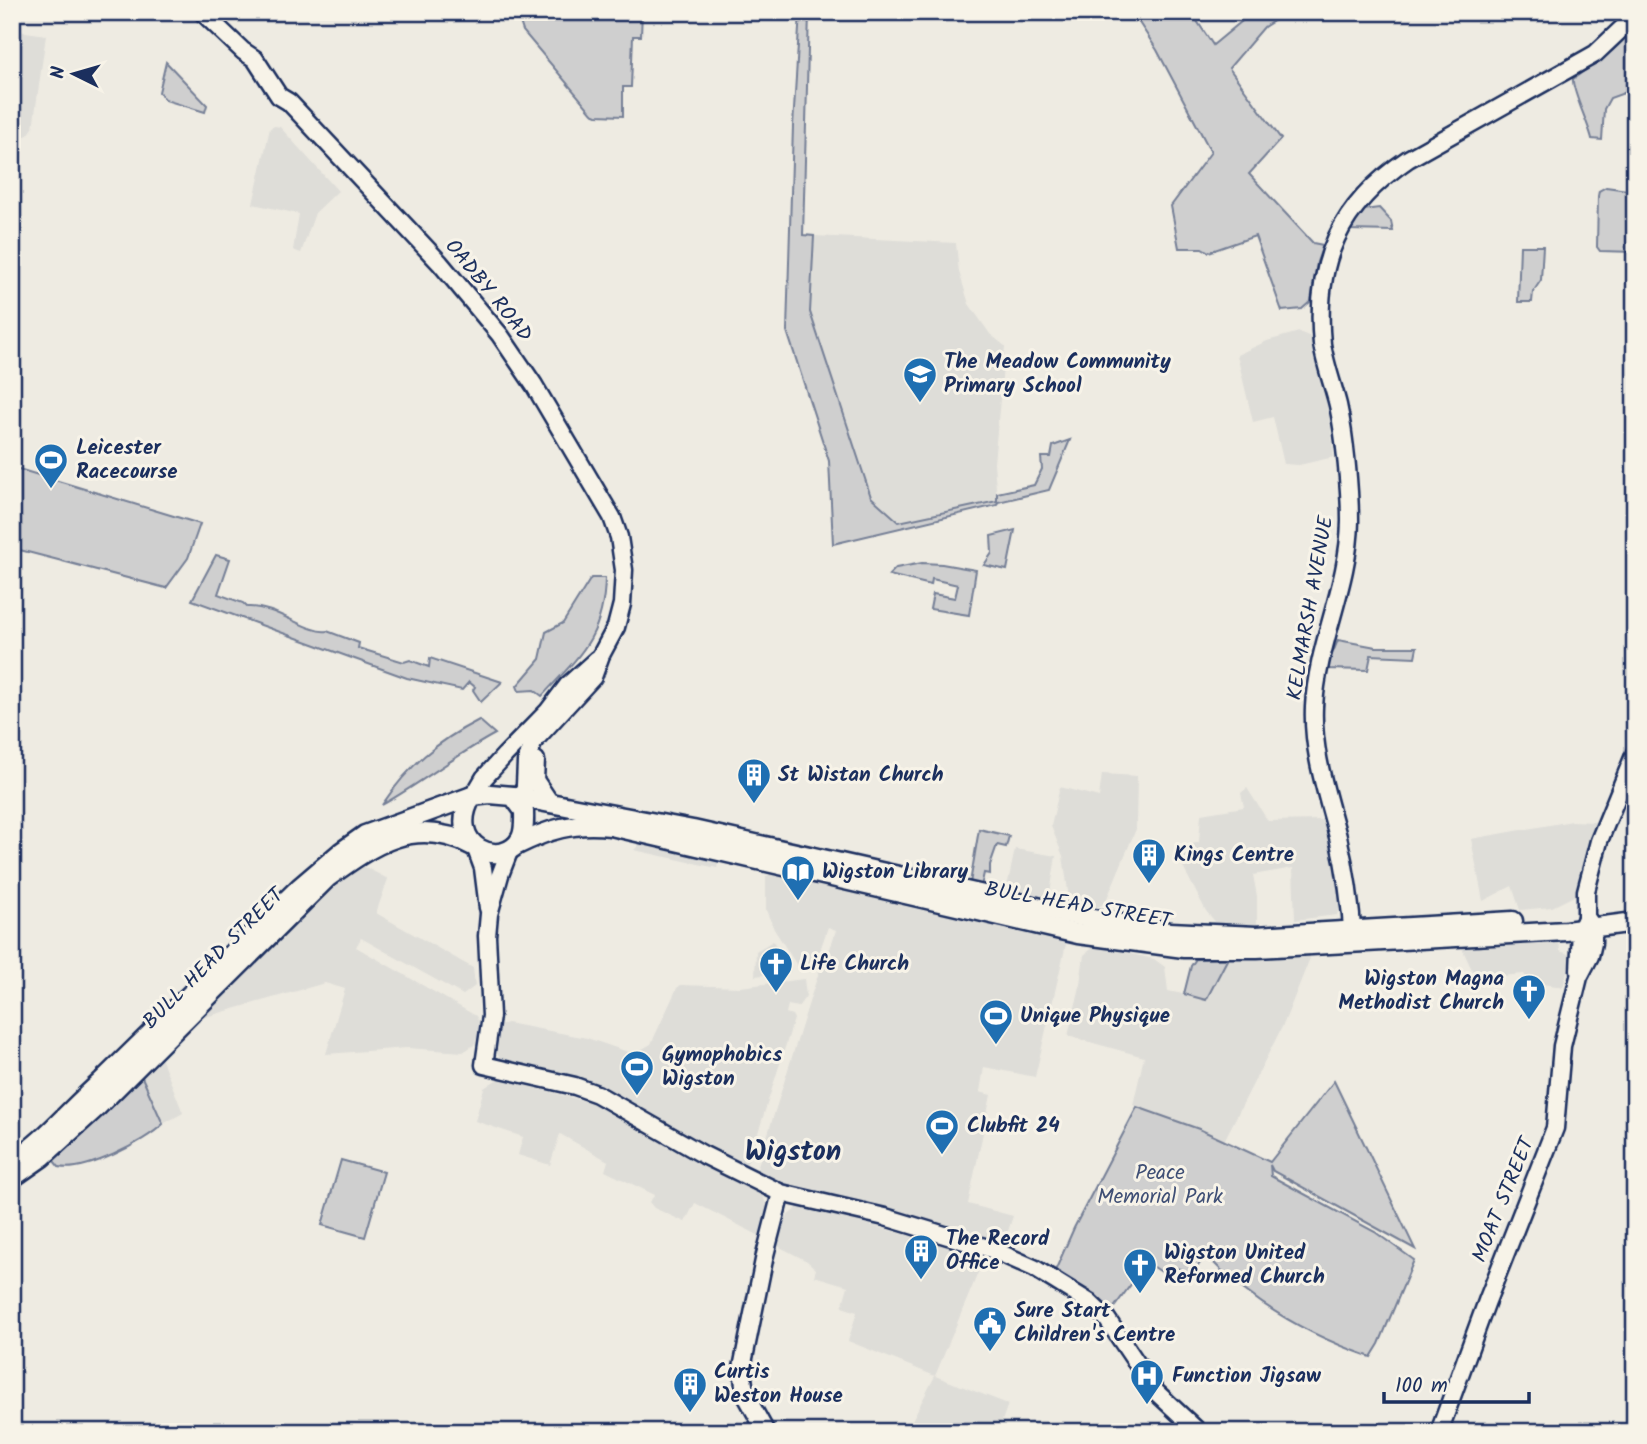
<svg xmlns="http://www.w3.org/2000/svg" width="1647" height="1444" font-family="Kalam,sans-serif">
  <rect width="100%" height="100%" fill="#eeebe2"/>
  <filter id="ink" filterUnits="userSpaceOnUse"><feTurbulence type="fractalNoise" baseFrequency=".0143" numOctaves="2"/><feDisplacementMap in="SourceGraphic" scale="14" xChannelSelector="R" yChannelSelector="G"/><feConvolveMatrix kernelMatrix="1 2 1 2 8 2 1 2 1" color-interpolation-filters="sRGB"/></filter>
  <g filter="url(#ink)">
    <!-- built -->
    <g fill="#deddd8">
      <polygon points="12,30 46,35 33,128 28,135 17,139 12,138"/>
      <polygon points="275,126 280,127 338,191 315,213 301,253 293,250 299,214 253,204 270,128"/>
      <polygon points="814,236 956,243 959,272 969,304 990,334 1005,346 994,463 997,501 899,522 871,497 810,312"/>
      <polygon points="1299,332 1311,337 1328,397 1334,457 1299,465 1284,464 1273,417 1253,422 1237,355 1267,341"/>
      <polygon points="1102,774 1137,776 1136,829 1105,903 1096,908 1066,904 1068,891 1063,856 1051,826 1060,787 1099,797"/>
      <polygon points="1247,788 1268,821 1324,820 1334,859 1340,906 1337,915 1295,920 1293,868 1253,875 1257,896 1257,927 1246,928 1219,926 1206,911 1174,850 1199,842 1201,814 1244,807 1241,793"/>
      <polygon points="1572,821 1595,822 1576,895 1552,907 1520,910 1512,886 1483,901 1471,839"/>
      <polygon points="641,843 719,860 717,868 634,850"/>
      <polygon points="1015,849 1056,856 1049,900 1006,892"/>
      <polygon points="361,865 388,879 376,913 473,968 475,986 463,995 361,938 356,947 476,1016 482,1027 474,1045 463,1052 407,1048 326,1054 345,989 325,983 195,1020 273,936 351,868"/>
      <polygon points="773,873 908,907 1067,940 1035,1077 984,1067 980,1092 991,1095 968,1204 1013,1216 1006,1237 991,1249 985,1241 846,1200 797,1188 756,1172 811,996 824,957 829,952 836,930 828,927 815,965 801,972 774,929 766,910 766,876"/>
      <polygon points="1559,940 1560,951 1571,955 1563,987 1529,982 1524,974 1501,976 1480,987 1461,946"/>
      <polygon points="773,941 790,969 790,972 755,976 756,951"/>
      <polygon points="1095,946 1154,959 1165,967 1168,991 1183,994 1191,966 1196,959 1305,955 1310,958 1284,1023 1224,1141 1199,1129 1133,1105 1144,1057 1068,1036 1079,991 1084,955"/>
      <polygon points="804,979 806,996 798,1007 788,1005 786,1013 792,1015 794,1019 757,1136 747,1163 742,1166 701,1146 508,1064 500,1059 493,1045 497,1026 507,1023 587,1038 631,1053 637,1052 651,1044 677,988 681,985 741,987"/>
      <polygon points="160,1055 183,1113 163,1124 141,1075"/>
      <polygon points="499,1078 599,1105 707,1167 761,1191 768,1209 760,1236 695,1203 685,1222 654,1208 649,1202 655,1195 605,1171 608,1161 560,1134 550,1165 518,1155 523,1137 475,1121 484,1088"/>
      <polygon points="800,1206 985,1256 935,1376 1008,1404 998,1432 906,1432 935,1376 848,1341 857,1312 842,1307 848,1286 814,1276 816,1269 807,1261 776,1245 783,1219"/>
    </g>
    <!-- green -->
    <g fill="#cfcfcf" stroke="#757f96" stroke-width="2">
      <polygon points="522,12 642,12 641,36 633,36 631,87 623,87 623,116 597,115 592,113 523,31 520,22"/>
      <polygon points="800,12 809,12 803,235 814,236 810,312 871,497 899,522 997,501 997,493 1034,485 1042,469 1041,457 1051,457 1053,446 1070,440 1049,490 998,502 997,505 833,544 829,461 787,331 793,126"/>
      <polygon points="1132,12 1191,12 1213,45 1253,12 1288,12 1264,27 1229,68 1281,139 1249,174 1313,243 1323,245 1317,262 1311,301 1302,309 1282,311 1255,236 1209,252 1202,248 1179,248 1171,206 1211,152 1157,50"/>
      <path d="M1635,29V89L1610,98L1604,109L1602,140L1592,139C1589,125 1571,88 1573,79L1613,50Z"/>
      <polygon points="166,62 207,105 205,112 165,100 159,92"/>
      <polygon points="1606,187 1627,190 1631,199 1635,200 1635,252 1600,251 1597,247 1598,196 1599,191"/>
      <polygon points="1379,208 1391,221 1393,231 1349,230 1364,210"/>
      <polygon points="1520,246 1543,246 1541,280 1533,292 1532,302 1518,302"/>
      <polygon points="12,467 200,524 188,558 166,588 12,548"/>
      <polygon points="1015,530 1007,570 984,565 992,553 991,536"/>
      <path d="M216,555L230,559L218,594L243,603L247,607C275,605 308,634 327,631L359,643L358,648L404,662L410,660L429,667L430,658L502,682L481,702L473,690L475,687L469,682L462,690L407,678L192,600Z"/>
      <polygon points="922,563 942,564 976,570 969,615 930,609 933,594 955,598 958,585 932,579 931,585 889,575 896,568"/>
      <path d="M591,578H605C604,637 579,656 542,696L534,690L519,691L517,686L540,659L546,632L563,623Z"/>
      <polygon points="1338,640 1376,647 1417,647 1415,657 1371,655 1368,670 1326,669"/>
      <path d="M479,720L495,734C456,755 421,783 382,805C409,765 436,742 479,720Z"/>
      <polygon points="979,829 1009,836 1006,847 997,845 990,865 990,874 984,873 981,887 970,883"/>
      <polygon points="1228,958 1206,1000 1184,994 1191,966 1196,959"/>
      <path d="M141,1075L163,1124C145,1142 84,1173 59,1167L54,1161L47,1163Z"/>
      <path d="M1334,1081L1415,1249L1273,1171L1270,1165L1271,1176L1375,1232L1414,1260L1379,1344L1371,1357C1310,1336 1254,1305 1209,1258L1208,1251L1192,1275L1177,1268L1169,1277L1154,1267L1143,1268L1110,1313L1079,1286L1055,1271L1074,1228L1137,1107L1199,1129L1270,1162Z"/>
      <polygon points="341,1160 384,1172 365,1237 322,1225"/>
    </g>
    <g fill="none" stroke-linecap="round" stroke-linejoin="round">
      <!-- secondary casing -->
      <g stroke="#1b2f5e" stroke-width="21">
        <g id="secondary">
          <polyline points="202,12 243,51 255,59 279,96 289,102 440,263 500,335 534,385 612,517 619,537 624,570 622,604 616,627 601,655 593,677 534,741 526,762 524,808"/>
          <polyline points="536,760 535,780 551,804"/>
          <polyline points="474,795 484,778 505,755 548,711 567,686 597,659"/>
          <polyline points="476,849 483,868 488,908"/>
          <polyline points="510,849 500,875 489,914 487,936 491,1016 484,1065 575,1086 597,1094 704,1155 781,1193 885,1217 991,1249 1034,1268 1089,1302 1107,1319 1156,1392 1199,1432"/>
          <path d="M1353,941C1351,907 1346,870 1338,837C1327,794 1312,752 1314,707C1317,644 1349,585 1350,521C1350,489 1345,437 1338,405C1333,385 1325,364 1322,344C1314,261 1340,205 1408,159L1595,54L1635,16"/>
          <polyline points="1579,971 1581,929 1586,918"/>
          <polyline points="766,1432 745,1394 742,1368 765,1255 781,1193"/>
          <polyline points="1439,1432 1487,1301 1555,1128 1562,1046 1579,977 1590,956 1593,943 1593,927 1586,917 1586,891 1599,841 1635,753"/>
        </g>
      </g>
      <!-- primary casing -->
      <g stroke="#1b2f5e" stroke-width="23">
        <g id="primary">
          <path d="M490,794L513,796L524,811C524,820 525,830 521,838C504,871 443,847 472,796Z"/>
          <polyline points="513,796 693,830 1082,917 1170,932 1256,936 1513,921"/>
          <path d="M515,846C549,829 572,822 611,826L1078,934L1184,948H1257L1566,931L1635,922"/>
          <path d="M12,1162C46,1140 70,1109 101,1082L300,887L341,852L365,835L472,796"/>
          <path d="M12,1178L42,1157L97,1107L327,878C374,844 415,815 473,846"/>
        </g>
      </g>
      <!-- secondary -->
      <use href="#secondary" stroke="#f7f3e8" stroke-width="16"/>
      <!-- primary -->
      <use href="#primary" stroke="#f7f3e8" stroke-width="18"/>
    </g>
  </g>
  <!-- icons -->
  <defs>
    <g id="school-pin" transform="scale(1.75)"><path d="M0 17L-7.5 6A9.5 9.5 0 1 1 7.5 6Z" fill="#1f6fb2" stroke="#f7f3e8"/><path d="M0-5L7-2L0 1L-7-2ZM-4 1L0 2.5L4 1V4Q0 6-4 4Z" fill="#fff"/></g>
    <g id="stadium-pin" transform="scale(1.75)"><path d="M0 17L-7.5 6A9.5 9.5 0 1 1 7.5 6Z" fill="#1f6fb2" stroke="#f7f3e8"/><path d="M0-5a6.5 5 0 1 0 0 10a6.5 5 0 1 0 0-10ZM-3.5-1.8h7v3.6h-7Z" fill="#fff"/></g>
    <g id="building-pin" transform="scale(1.75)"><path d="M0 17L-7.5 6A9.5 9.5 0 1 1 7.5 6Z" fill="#1f6fb2" stroke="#f7f3e8"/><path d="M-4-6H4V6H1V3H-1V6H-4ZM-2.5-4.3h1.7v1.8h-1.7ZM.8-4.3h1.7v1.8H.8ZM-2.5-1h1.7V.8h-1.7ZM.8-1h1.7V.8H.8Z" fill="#fff"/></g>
    <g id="library-pin" transform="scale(1.75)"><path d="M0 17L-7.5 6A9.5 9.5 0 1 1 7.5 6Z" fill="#1f6fb2" stroke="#f7f3e8"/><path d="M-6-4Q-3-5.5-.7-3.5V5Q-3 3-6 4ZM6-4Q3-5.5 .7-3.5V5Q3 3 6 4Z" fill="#fff"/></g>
    <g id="church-pin" transform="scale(1.75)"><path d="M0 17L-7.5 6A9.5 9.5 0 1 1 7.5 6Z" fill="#1f6fb2" stroke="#f7f3e8"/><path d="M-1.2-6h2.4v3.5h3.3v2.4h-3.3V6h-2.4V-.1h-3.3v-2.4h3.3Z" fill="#fff"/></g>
    <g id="civic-pin" transform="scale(1.75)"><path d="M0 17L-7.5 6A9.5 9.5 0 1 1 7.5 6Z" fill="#1f6fb2" stroke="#f7f3e8"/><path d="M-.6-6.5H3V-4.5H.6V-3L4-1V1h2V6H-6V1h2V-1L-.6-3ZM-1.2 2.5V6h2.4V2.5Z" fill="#fff"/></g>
    <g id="hospital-pin" transform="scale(1.75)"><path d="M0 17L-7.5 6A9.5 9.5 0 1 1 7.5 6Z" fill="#1f6fb2" stroke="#f7f3e8"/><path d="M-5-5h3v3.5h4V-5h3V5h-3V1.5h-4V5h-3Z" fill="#fff"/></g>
  </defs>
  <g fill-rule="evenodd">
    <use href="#school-pin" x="920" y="374"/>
    <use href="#stadium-pin" x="51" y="460"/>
    <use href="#building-pin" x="754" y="775"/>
    <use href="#building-pin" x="1149" y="855"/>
    <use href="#library-pin" x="798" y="872"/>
    <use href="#church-pin" x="776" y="964"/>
    <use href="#church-pin" x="1529" y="991"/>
    <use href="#stadium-pin" x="996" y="1016"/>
    <use href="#stadium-pin" x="637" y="1067"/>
    <use href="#stadium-pin" x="942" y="1126"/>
    <use href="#building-pin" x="921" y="1251"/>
    <use href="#church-pin" x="1140" y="1265"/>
    <use href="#civic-pin" x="990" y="1323"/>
    <use href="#hospital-pin" x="1147" y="1376"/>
    <use href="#building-pin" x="690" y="1384"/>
  </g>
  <g text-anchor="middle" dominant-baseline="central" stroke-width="6" stroke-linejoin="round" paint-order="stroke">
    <!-- street labels -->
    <g font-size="21" fill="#1b2f5e" stroke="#f7f3e8">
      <text transform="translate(488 291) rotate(51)">OADBY ROAD</text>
      <text transform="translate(1311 608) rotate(-80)">KELMARSH AVENUE</text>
      <text transform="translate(1078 906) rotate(10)">BULL HEAD STREET</text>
      <text transform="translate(214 959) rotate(-45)">BULL HEAD STREET</text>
      <text transform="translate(1504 1200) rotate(-68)">MOAT STREET</text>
    </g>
    <!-- poi labels -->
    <g font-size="21" font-weight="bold" fill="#1b2f5e" stroke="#f7f3e8" text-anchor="start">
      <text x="944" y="362">The Meadow Community<tspan x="944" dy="24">Primary School</tspan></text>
      <text x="76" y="448">Leicester<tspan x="76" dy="24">Racecourse</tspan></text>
      <text x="778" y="775">St Wistan Church</text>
      <text x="1174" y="855">Kings Centre</text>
      <text x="822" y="872">Wigston Library</text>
      <text x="800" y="964">Life Church</text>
      <text x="1504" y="979" text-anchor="end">Wigston Magna<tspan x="1504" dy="24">Methodist Church</tspan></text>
      <text x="1020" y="1016">Unique Physique</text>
      <text x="662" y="1055">Gymophobics<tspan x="662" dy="24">Wigston</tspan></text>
      <text x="967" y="1126">Clubfit 24</text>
      <text x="946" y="1239">The Record<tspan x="946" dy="24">Office</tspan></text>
      <text x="1164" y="1253">Wigston United<tspan x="1164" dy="24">Reformed Church</tspan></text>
      <text x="1014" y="1311">Sure Start<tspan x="1014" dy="24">Children's Centre</tspan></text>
      <text x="714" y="1372">Curtis<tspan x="714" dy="24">Weston House</tspan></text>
      <text x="1172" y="1376">Function Jigsaw</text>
    </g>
    <!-- park labels -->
    <g font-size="21" fill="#3f4f75" stroke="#f7f3e8">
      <text x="1160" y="1173">Peace<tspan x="1160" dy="24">Memorial Park</tspan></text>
    </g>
    <!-- district labels -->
    <g font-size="28" font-weight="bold" fill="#1b2f5e" stroke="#f7f3e8">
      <text x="793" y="1152">Wigston</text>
    </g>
  </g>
  <!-- margin -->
  <rect width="1647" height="1444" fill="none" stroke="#f7f3e8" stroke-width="42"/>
  <rect x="21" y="21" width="1605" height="1402" fill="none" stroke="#1b2f5e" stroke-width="2.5" filter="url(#ink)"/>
  <!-- north arrow -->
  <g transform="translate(74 74) rotate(275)" stroke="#f7f3e8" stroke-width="5" paint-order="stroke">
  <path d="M0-5L12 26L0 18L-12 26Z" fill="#1b2f5e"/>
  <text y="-10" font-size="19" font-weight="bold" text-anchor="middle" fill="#1b2f5e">N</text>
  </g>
  <!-- scale -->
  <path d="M1384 1392v10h145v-10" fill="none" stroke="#1b2f5e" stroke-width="3.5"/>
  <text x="1395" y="1392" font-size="21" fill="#1b2f5e" stroke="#f7f3e8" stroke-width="5" paint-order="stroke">100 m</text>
</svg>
